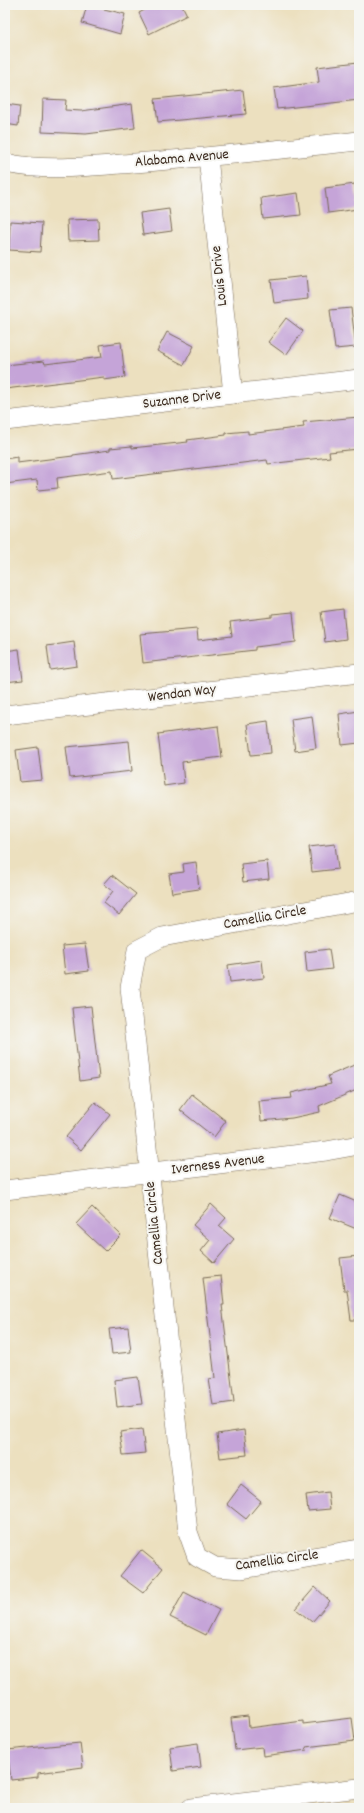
<svg xmlns="http://www.w3.org/2000/svg" width="364" height="1813" font-family="Dekko,sans-serif">
  <rect width="100%" height="100%" fill="#f6f6f2"/>
  <filter id="ink" filterUnits="userSpaceOnUse"><feTurbulence type="fractalNoise" baseFrequency=".025" numOctaves="2"/><feDisplacementMap in="SourceGraphic" scale="8" xChannelSelector="R" yChannelSelector="G"/><feConvolveMatrix kernelMatrix="1 2 1 2 8 2 1 2 1" color-interpolation-filters="sRGB"/></filter>
  <filter id="wash" filterUnits="userSpaceOnUse"><feTurbulence type="fractalNoise" baseFrequency=".012" numOctaves="4" result="noise"/><feDisplacementMap in="SourceGraphic" scale="16" xChannelSelector="R" yChannelSelector="G"/><feGaussianBlur stdDeviation="0.9" result="paint"/><feColorMatrix in="noise" values="0 0 0 0 0 0 0 0 0 0 0 0 0 0 0 0 0 1.4 0 .05"/><feComposite in="paint" operator="in"/></filter>
  <g filter="url(#wash)">
    <rect width="100%" height="100%" fill="#ece0bf"/>
    <g id="blocks">
      <!-- building -->
      <g fill="#c5a4d8">
        <polygon points="87,5 125,14 120,34 82,23"/>
        <polygon points="154,5 182,5 187,15 149,34 139,13"/>
        <polygon points="358,62 359,100 277,109 274,88 319,82 317,67"/>
        <polygon points="243,90 246,114 158,122 155,99"/>
        <polygon points="43,99 66,100 65,110 81,111 132,104 135,128 86,134 42,132"/>
        <polygon points="5,104 20,106 18,126 5,124"/>
        <polygon points="355,184 358,209 328,213 325,188"/>
        <polygon points="298,193 301,215 263,219 261,198"/>
        <polygon points="169,209 172,231 143,235 140,213"/>
        <polygon points="98,219 99,240 68,241 67,220"/>
        <polygon points="10,221 42,223 40,252 9,250"/>
        <polygon points="306,276 308,299 274,303 271,280"/>
        <polygon points="351,308 356,347 335,349 330,310"/>
        <polygon points="286,318 303,331 286,355 268,342"/>
        <polygon points="167,332 194,346 184,365 157,351"/>
        <polygon points="121,342 125,377 104,380 104,377 5,389 5,365 44,361 45,364 102,357 100,345"/>
        <polygon points="359,417 359,449 329,452 330,457 268,464 267,460 113,479 112,471 57,478 58,488 38,490 37,480 5,484 5,459 17,457 17,463 73,456 73,455 110,450 110,448 132,446 132,448 188,442 187,440 226,435 226,433 248,431 248,434 304,427 303,422"/>
        <polygon points="343,609 346,639 325,642 321,612"/>
        <polygon points="293,612 296,642 255,647 255,650 143,663 140,634 197,629 198,640 232,636 230,622 272,617 272,614"/>
        <polygon points="74,642 77,666 50,670 47,646"/>
        <polygon points="19,649 23,680 5,682 5,651"/>
        <polygon points="359,711 359,743 342,745 339,714"/>
        <polygon points="312,716 316,748 295,751 291,719"/>
        <polygon points="268,721 271,753 251,755 247,724"/>
        <polygon points="218,726 222,757 182,762 184,783 164,786 158,734"/>
        <polygon points="129,741 132,771 70,778 66,747"/>
        <polygon points="38,747 42,780 20,782 16,750"/>
        <polygon points="335,844 338,869 312,872 309,847"/>
        <polygon points="267,861 269,879 243,882 241,864"/>
        <polygon points="196,862 199,889 172,893 169,874 184,872 183,864"/>
        <polygon points="112,875 136,894 119,915 104,903 113,891 104,884"/>
        <polygon points="85,944 89,971 65,974 62,946"/>
        <polygon points="329,949 332,969 307,972 305,952"/>
        <polygon points="262,960 264,978 230,982 228,965"/>
        <polygon points="91,1006 99,1078 80,1081 72,1008"/>
        <polygon points="359,1063 359,1089 319,1106 320,1112 292,1118 261,1121 259,1101 292,1098 291,1093 331,1084 328,1076"/>
        <polygon points="192,1094 226,1121 214,1137 180,1110"/>
        <polygon points="95,1102 110,1114 81,1150 66,1137"/>
        <polygon points="340,1195 359,1203 359,1230 330,1218"/>
        <polygon points="211,1204 226,1218 219,1226 234,1239 214,1263 201,1251 210,1240 193,1225"/>
        <polygon points="92,1207 121,1235 105,1251 76,1224"/>
        <polygon points="359,1256 359,1320 351,1320 347,1290 344,1290 340,1258"/>
        <polygon points="221,1276 224,1305 222,1305 234,1402 213,1405 209,1379 215,1378 203,1278"/>
        <polygon points="128,1327 131,1352 112,1354 109,1329"/>
        <polygon points="138,1377 142,1404 117,1407 114,1380"/>
        <polygon points="142,1429 145,1453 123,1455 120,1432"/>
        <polygon points="244,1430 247,1455 220,1458 217,1434"/>
        <polygon points="241,1485 261,1501 246,1519 227,1504"/>
        <polygon points="328,1492 330,1509 308,1511 306,1495"/>
        <polygon points="141,1550 163,1568 143,1593 120,1576"/>
        <polygon points="315,1587 330,1601 312,1622 296,1609"/>
        <polygon points="184,1592 219,1610 206,1635 170,1617"/>
        <polygon points="248,1716 249,1728 303,1721 303,1724 352,1718 355,1741 306,1747 307,1750 263,1756 262,1747 235,1750 231,1718"/>
        <polygon points="80,1743 83,1767 38,1773 38,1777 11,1780 7,1750"/>
        <polygon points="198,1743 201,1767 173,1771 170,1747"/>
      </g>
    </g>
  </g>
  <g filter="url(#ink)">
    <use href="#blocks" fill-opacity="0" stroke="#796a56" stroke-width="1"/>
    <g fill="none" stroke-linecap="round" stroke-linejoin="round">
      <!-- minor casing -->
      <g stroke="#796a56" stroke-width="20">
        <g id="minor">
          <polyline points="208,157 233,394"/>
          <path d="M5,163C47,172 92,166 135,163C210,157 284,149 359,141"/>
          <polyline points="5,421 359,379"/>
          <polyline points="5,715 359,673"/>
          <polyline points="359,901 162,937 137,950 130,988 188,1532 197,1557 215,1567 242,1569 359,1549"/>
          <polyline points="5,1190 326,1151 359,1145"/>
          <polyline points="191,1808 359,1788"/>
        </g>
      </g>
      <!-- minor -->
      <use href="#minor" stroke="#fff" stroke-width="19"/>
    </g>
  </g>
  <g text-anchor="middle" dominant-baseline="central" stroke-width="4" stroke-linejoin="round" paint-order="stroke">
    <!-- street labels -->
    <g font-size="15" fill="#3b2a1e" stroke="#f6f6f2">
      <text transform="translate(182 159) rotate(-5)">Alabama Avenue</text>
      <text transform="translate(220 276) rotate(-96)">Louis Drive</text>
      <text transform="translate(182 400) rotate(-7)">Suzanne Drive</text>
      <text transform="translate(182 694) rotate(-7)">Wendan Way</text>
      <text transform="translate(265 918) rotate(-10)">Camellia Circle</text>
      <text transform="translate(218 1165) rotate(-7)">Iverness Avenue</text>
      <text transform="translate(155 1223) rotate(-96)">Camellia Circle</text>
      <text transform="translate(277 1561) rotate(-8)">Camellia Circle</text>
    </g>
  </g>
  <!-- margin -->
  <rect width="364" height="1813" fill="none" stroke="#f6f6f2" stroke-width="20"/>
</svg>
